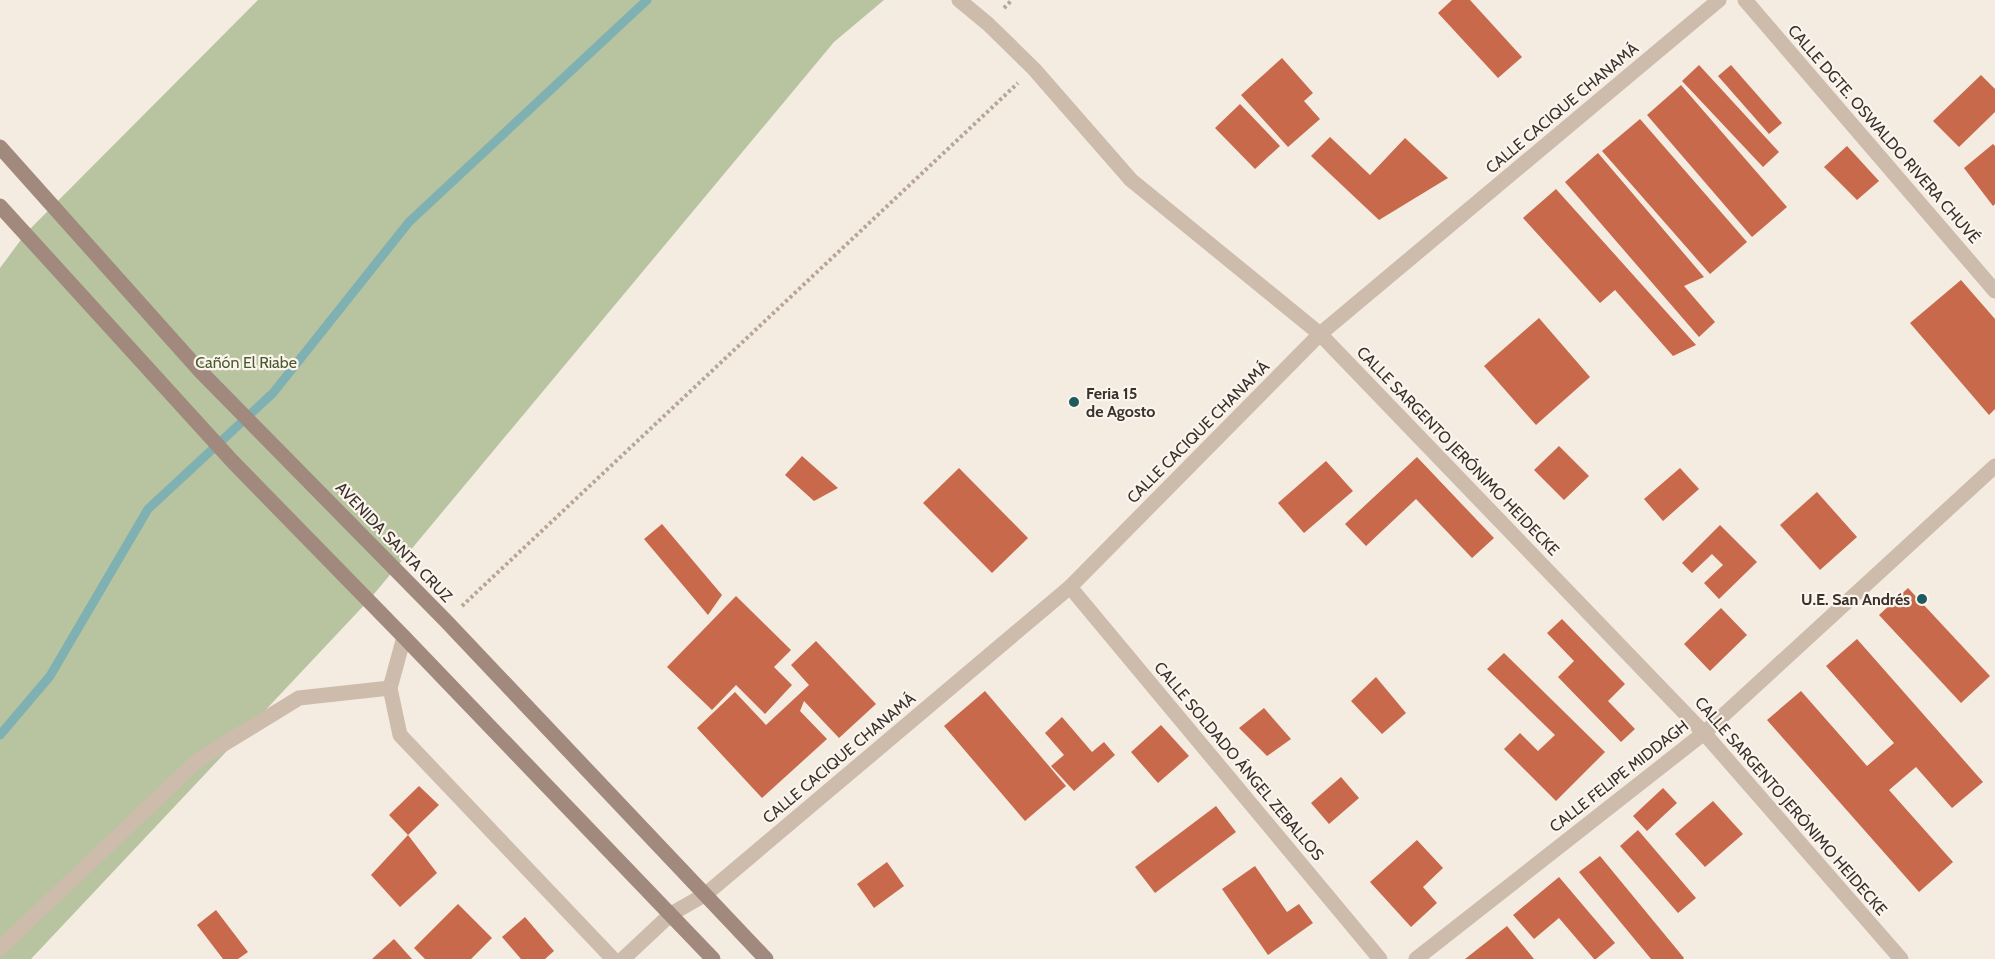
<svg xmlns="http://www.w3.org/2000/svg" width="1995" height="959" font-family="Cabin,sans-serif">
  <rect width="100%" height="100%" fill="#f4ebe1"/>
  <!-- green -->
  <polygon fill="#b8c4a0" points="258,0 884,0 834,42 369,600 31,959 0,959 0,268 26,233"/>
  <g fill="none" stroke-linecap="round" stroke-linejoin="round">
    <!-- stream -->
    <polyline stroke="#7fb0b2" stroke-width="9" points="0,735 50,676 148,509 273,393 409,222 647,0"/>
  </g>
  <!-- building -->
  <g fill="#c8694b">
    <polygon points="1452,0 1470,0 1522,57 1498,78 1438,13"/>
    <polygon points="1282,58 1313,93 1304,101 1320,119 1288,147 1241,95"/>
    <polygon points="1699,65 1779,152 1763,167 1682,81"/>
    <polygon points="1731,65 1782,123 1769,134 1718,76"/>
    <polygon points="1981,75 1995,89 1995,112 1959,147 1933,121"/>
    <polygon points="1681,85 1787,207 1752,237 1647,115"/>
    <polygon points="1240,104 1280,146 1255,169 1215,128"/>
    <polygon points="1640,119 1747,242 1710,274 1602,151"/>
    <polygon points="1330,137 1370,175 1405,138 1448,178 1379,220 1311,156"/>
    <polygon points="1993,144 1995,146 1995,204 1993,206 1964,168"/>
    <polygon points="1847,146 1879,181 1857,200 1824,167"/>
    <polygon points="1598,153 1704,277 1684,286 1715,322 1699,337 1565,182"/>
    <polygon points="1556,189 1696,345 1673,356 1615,290 1600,303 1523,218"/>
    <polygon points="1961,280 1995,319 1995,409 1989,415 1910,323"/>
    <polygon points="1539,318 1590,377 1536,425 1484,366"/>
    <polygon points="1559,446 1589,476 1564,500 1534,470"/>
    <polygon points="802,456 838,488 814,501 785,475"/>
    <polygon points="1417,457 1494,538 1472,558 1416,499 1366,546 1345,524"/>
    <polygon points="1326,461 1353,491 1304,533 1278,503"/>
    <polygon points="959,468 1028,538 992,573 923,503"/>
    <polygon points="1680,468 1699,489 1663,521 1644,499"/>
    <polygon points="1817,492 1857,537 1820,570 1780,525"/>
    <polygon points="662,524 722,595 708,615 644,539"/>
    <polygon points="1720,525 1757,562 1719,599 1704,583 1723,565 1712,554 1692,573 1682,563"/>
    <polygon points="1908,588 1990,676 1961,703 1879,615"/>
    <polygon points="736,596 791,650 774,667 792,685 765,714 736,685 712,710 667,667"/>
    <polygon points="1721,608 1747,635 1710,671 1684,644"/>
    <polygon points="1562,619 1625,684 1608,701 1635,729 1621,742 1558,677 1574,661 1547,633"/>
    <polygon points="1857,639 1983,782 1952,808 1916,767 1889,790 1953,862 1919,892 1767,720 1801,691 1867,766 1894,743 1826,666"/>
    <polygon points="816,641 876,704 839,738 804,701 800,711 827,739 762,798 697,728 735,692 766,725 809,685 791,665"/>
    <polygon points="1504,653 1605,752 1556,801 1504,749 1520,733 1538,751 1555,735 1487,669"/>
    <polygon points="1376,677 1406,713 1382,734 1351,701"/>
    <polygon points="985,691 1066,786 1025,821 944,726"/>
    <polygon points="1264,708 1291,739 1267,756 1239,728"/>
    <polygon points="1062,717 1092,752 1104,742 1115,755 1074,791 1051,766 1064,755 1045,733"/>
    <polygon points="1161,725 1189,756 1158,783 1131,752"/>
    <polygon points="1341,777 1359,798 1329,824 1311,803"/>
    <polygon points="419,786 439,805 408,835 437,873 400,907 371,875 408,835 389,815"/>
    <polygon points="1663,788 1677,803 1647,831 1633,816"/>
    <polygon points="1713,801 1743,834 1705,867 1675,834"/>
    <polygon points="1216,806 1236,832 1155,893 1135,867"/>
    <polygon points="1638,830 1696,898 1678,913 1620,846"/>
    <polygon points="1417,840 1443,868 1423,887 1437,903 1411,927 1370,882"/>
    <polygon points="1600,856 1684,958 1683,959 1651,959 1579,872"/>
    <polygon points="887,862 904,886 874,908 857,884"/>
    <polygon points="1255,866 1287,912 1299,904 1313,923 1268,955 1222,889"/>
    <polygon points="1559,877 1615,943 1596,959 1594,959 1559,918 1534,939 1513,915"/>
    <polygon points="458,904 492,938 471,959 425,959 414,948"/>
    <polygon points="216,910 248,952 238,959 223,959 197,925"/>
    <polygon points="525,917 554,951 545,959 521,959 502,937"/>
    <polygon points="1507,926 1534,959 1465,959"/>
    <polygon points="394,939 412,959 372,959"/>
  </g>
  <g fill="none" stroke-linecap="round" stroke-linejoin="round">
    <!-- path -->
    <g stroke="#b9a596" stroke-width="4" stroke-dasharray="3 3" stroke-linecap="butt">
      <polyline points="1004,8 1012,0"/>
      <polyline points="462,606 1018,83"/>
    </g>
    <!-- lane -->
    <polyline stroke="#cdbbac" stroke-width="15" points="0,948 198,760 299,698 390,688"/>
    <!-- street -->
    <g stroke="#cdbbac" stroke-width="15">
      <polyline points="959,0 988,24 1034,69 1131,180 1320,334 1704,733 1901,959"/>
      <polyline points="1745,0 1995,291"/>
      <polyline points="1070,587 1380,959"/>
      <polyline points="404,637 390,688 400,735 613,959"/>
      <polyline points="623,959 671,914 706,894 1070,587 1320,334 1719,0"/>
      <polyline points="1416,959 1704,733 1995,466"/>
    </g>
    <!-- secondary -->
    <g stroke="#a18a7d" stroke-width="15">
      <polyline points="0,147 201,372 446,621 766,959"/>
      <polyline points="0,206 233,462 404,637 713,959"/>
    </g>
  </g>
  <!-- markers -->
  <g fill="#1f5a5e" stroke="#fbf5ee" stroke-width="2">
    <circle cx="1074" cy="402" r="6"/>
    <circle cx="1922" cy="599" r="6"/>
  </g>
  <g text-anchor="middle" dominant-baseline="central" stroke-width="4.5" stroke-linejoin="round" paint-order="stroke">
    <!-- street labels -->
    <g font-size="16" fill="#3b302b" stroke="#fbf5ee">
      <text transform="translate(1562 108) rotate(-40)">CALLE CACIQUE CHANAMÁ</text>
      <text transform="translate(1884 134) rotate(49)">CALLE DGTE. OSWALDO RIVERA CHUVÉ</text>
      <text transform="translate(1198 432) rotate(-45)">CALLE CACIQUE CHANAMÁ</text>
      <text transform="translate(1458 451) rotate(46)">CALLE SARGENTO JERÓNIMO HEIDECKE</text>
      <text transform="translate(394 542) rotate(46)">AVENIDA SANTA CRUZ</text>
      <text transform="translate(839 758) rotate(-40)">CALLE CACIQUE CHANAMÁ</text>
      <text transform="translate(1239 761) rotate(50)">CALLE SOLDADO ÁNGEL ZEBALLOS</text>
      <text transform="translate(1619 776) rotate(-38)">CALLE FELIPE MIDDAGH</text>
      <text transform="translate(1791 806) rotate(49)">CALLE SARGENTO JERÓNIMO HEIDECKE</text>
    </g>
    <!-- park labels -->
    <g font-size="16" fill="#4a5a2e" stroke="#fbf5ee">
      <text x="246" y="362">Cañón El Riabe</text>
    </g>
    <!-- poi labels -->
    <g font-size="16" font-weight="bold" fill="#3b302b" stroke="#fbf5ee" text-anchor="start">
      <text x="1086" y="393">Feria 15<tspan x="1086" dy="18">de Agosto</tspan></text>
      <text x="1910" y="599" text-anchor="end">U.E. San Andrés</text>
    </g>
  </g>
</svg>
